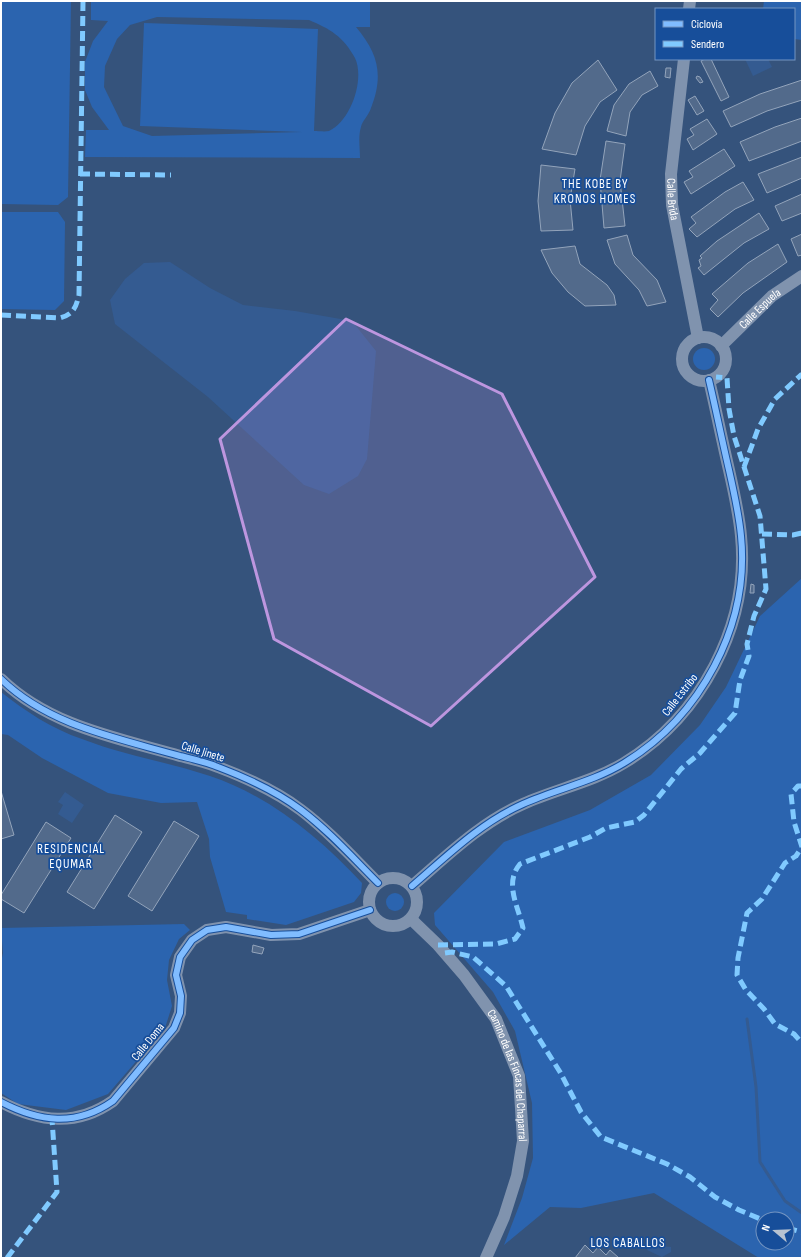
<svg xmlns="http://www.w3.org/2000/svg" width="803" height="1259" font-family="'Sofia Sans Condensed',sans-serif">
  <rect width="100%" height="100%" fill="#35537c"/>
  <!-- green -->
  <g fill="#2b64af" fill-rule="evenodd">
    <polygon points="1,1 71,1 68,197 58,205 1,204"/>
    <path d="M91,1L370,2V27H356C378,53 384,75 371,108C369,115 362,121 361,127C358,136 360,148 360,158L85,157L86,130H109L92,107L85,90V62L93,41L108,21L91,20ZM157,17L309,20C330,29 343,36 355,58C365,79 351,121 329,131C325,132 318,131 314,131L318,29L144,23L140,126L302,132L152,136L123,126L104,87L105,66L117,39L130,25Z"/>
    <polygon points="764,1 802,1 802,40 794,39 795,28 794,28 794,9 763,9"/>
    <polygon points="1,212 58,212 65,222 64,301 55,310 1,309"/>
    <circle cx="704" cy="359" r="11"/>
    <path d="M802,578V1258H759L654,1193L581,1208L550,1207L504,1245L522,1198L533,1158L532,1103L515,1031L493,992L435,925L434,913L504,842L590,810L651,775L700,725L726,687L760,616ZM763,1219H787V1243H763Z"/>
    <path d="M1,692C25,711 52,729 82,739C123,755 168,762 210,776C270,796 320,838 362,883L361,893L354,902L286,925L247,919V915L226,912L210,857L209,839L197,802L161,803L108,793L42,758L8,735L1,734Z"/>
    <circle cx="395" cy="902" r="9"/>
    <polygon points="184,924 190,930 179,939 169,960 167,980 172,1006 165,1028 108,1094 66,1110 18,1104 1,1093 1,963 3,953 1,928"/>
  </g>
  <!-- water -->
  <g fill="#345b91">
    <polygon points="745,59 768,59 772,67 753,76"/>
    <polygon points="170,262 210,288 243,305 295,311 352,321 376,351 367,459 358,476 329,494 304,485 208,397 115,324 110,300 125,279 144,263"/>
    <polygon points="65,792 84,805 72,823 58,814 63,805 58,802"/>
    <polygon points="648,1245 671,1247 671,1252 662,1257 647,1250"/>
  </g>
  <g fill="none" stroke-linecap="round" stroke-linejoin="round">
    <!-- stream -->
    <polyline stroke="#345b91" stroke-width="3" points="747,1019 756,1087 760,1162 785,1201 802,1213"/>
  </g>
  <!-- building -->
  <g fill="#526a8b" stroke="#93a4bb">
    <polygon points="705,59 711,59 729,97 721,101 701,61"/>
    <polygon points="598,60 617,90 600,102 585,126 576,155 542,149 555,113 572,83"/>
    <polygon points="666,68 671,68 670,78 665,77"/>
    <polygon points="650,71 658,86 642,95 630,112 626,136 607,131 614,105 629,84"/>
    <polygon points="697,76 700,77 703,82 700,83 696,78"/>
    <polygon points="802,80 802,100 767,111 731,127 723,111 760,94"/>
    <polygon points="695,96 704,111 697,115 688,100"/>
    <polygon points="802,118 802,141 749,161 740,142 775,127"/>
    <polygon points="707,119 717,134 693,150 687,139 694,135 690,129"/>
    <polygon points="606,141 625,144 620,181 625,226 604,228 600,180"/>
    <polygon points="724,149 735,166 691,194 684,182 693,177 689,171"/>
    <polygon points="802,157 802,178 767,193 758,174"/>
    <polygon points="541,165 575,169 570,199 573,230 541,231 538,201"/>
    <polygon points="743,182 754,200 735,209 697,237 689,229 696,223 691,217 725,192"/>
    <polygon points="802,194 802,213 782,221 775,206"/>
    <polygon points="759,213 769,229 744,243 704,275 698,268 701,266 699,260 702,258 700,256 717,241"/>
    <polygon points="802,234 802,255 798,256 791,239"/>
    <polygon points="627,235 633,255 657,280 666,302 647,306 639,290 615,264 607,240"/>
    <polygon points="778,244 787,262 743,293 718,317 710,309 718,300 712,294 748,263"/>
    <polygon points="575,246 580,264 607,285 614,295 616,305 585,306 568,292 552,273 541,250"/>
    <polygon points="751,584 754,585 754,593 750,593"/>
    <polygon points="1,791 14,835 1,839"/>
    <polygon points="115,815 142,832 94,909 67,892"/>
    <polygon points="174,821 199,836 152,911 128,896"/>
    <polygon points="46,822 71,838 24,913 1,899 1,895"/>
    <polygon points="253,945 264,948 262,954 252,952"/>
    <polygon points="585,1245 593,1253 598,1247 606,1255 610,1250 619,1258 575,1258"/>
  </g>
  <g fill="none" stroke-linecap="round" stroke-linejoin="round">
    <!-- minor -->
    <g stroke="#8093ae" stroke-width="12">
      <polyline points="689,9 690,1"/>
      <path id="s1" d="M684,59L671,174L672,205L698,338"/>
      <circle cx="704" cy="359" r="22"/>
      <path id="s2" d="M721,346L772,296L802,276"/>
      <path d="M1,679C49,726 118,738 180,756C192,759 206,762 218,767C247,778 276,791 301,810C329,831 353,858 378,883"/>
      <circle cx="393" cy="902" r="24"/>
      <path d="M412,886C447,856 480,823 523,804C556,789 593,782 624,763C700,717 750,626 741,536C739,514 734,492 729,470C722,440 716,410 709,380"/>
      <path id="s3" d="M411,919L438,945L464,975L496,1019L519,1076L523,1141L517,1176L504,1217L486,1258"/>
      <path d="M1,1102C39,1122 76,1127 113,1101L174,1028L180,1013L181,996L176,975L180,957L192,940L207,930L226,927L271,935L299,934L370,910"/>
    </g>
    <!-- quiet -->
    <g stroke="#80caff" stroke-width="5" stroke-dasharray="10 5" stroke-linecap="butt">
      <polyline points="80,174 171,175"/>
      <path d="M1,315L60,318C74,314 76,307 79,295L83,1"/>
      <polyline points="744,467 758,429 775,399 802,374"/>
      <polyline points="762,534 793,535 802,533"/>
      <polyline points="802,786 798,786 791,794 794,822 802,847 796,856 785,863 762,899 747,913 738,958 737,975 746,990 764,1009 775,1024 794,1034 802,1043"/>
      <path d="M438,945L496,944L515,939L523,928C518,906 504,883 520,864L590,837L606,828L635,822L644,815L681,769L700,753L735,713L740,680L749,656L747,644L754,616L766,589L760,516L734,436L729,409L727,378L716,377"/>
      <polyline points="445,953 452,952 473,957 506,986 560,1072 581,1112 601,1137 667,1164 690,1177 715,1197 739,1210 763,1220"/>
      <polyline points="787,1228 802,1232"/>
      <polyline points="7,1258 57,1192 52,1119"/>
    </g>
    <!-- cycleway casing -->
    <g stroke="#174e9a" stroke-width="8">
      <g id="cycleway">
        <path d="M1,679C49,726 118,738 180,756C192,759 206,762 218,767C247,778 276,791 301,810C329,831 353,858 378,883"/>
        <path d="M412,886C447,856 480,823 523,804C556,789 593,782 624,763C700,717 750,626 741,536C739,514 734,492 729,470C722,440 716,410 709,380"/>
        <path d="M1,1102C39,1122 76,1127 113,1101L174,1028L180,1013L181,996L176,975L180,957L192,940L207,930L226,927L271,935L299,934L370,910"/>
      </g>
    </g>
    <!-- cycleway -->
    <use href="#cycleway" stroke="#80bcff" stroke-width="6"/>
  </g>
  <!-- marked area -->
  <path fill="#bd96df" fill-opacity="0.2" stroke="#bd96df" stroke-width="3" stroke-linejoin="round" d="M346,319L502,394L595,577L431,726L274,639L220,439Z"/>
  <g text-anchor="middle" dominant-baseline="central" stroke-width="3.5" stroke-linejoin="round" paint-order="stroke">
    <!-- street labels -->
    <g font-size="12" fill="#fff" stroke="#174e9a">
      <text stroke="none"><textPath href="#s1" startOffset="141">Calle Brida</textPath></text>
      <text stroke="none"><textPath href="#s2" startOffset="54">Calle Espuela</textPath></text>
      <text transform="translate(680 695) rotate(-52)">Calle Estribo</text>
      <text transform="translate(203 752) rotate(17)">Calle Jinete</text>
      <text transform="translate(148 1042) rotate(-51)">Calle Doma</text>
      <text stroke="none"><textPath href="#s3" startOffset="190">Camino de las Fincas del Chaparral</textPath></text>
    </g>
    <!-- neighbourhood labels -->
    <g font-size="13" letter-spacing="1" fill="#fff" stroke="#174e9a">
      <text x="595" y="184">THE KOBE BY<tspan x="595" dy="15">KRONOS HOMES</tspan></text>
      <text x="71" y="849">RESIDENCIAL<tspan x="71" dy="15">EQUMAR</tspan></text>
      <text x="628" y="1243">LOS CABALLOS</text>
    </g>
  </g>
  <!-- border -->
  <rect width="803" height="1259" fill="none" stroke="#ffffff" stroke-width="4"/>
  <!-- legend -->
  <rect x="655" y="8" width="140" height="52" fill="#174e9a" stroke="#7495c2"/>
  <rect x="663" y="21" width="20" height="6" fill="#80bcff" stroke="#7495c2"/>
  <text x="691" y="28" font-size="12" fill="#ffffff">Ciclovía</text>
  <rect x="663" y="41" width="20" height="6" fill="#80caff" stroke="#7495c2"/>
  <text x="691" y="48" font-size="12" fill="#ffffff">Sendero</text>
  <!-- north arrow -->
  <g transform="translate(775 1231) rotate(289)"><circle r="19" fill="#174e9a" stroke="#7495c2"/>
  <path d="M0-3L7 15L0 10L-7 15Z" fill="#b8c3d1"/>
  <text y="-6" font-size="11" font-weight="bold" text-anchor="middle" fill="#ffffff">N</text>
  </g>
</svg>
